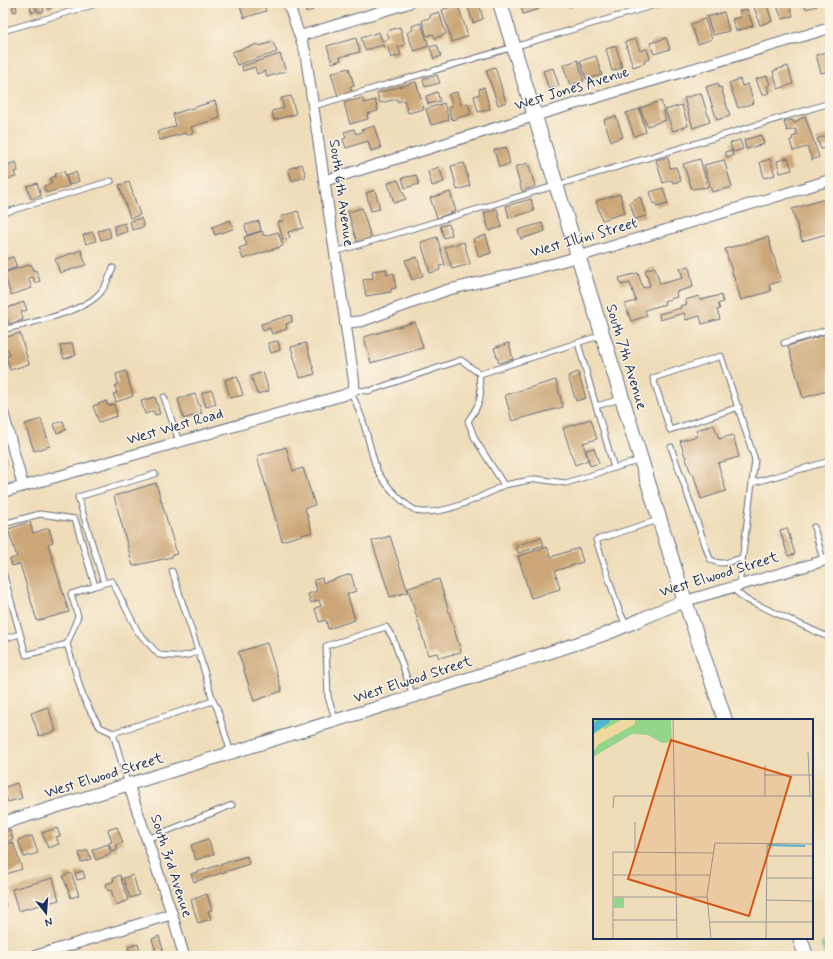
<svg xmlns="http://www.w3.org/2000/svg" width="833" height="959" font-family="Mynerve,sans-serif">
  <rect width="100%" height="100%" fill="#fcf5e5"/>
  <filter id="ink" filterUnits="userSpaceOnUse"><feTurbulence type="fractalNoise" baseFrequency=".025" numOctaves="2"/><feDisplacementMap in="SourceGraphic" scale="8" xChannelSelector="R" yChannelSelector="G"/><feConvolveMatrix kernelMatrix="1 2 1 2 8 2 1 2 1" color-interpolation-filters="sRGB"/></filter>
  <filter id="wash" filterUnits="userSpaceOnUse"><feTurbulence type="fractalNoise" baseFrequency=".012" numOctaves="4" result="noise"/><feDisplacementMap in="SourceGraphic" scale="16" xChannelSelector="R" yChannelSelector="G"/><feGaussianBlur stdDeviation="0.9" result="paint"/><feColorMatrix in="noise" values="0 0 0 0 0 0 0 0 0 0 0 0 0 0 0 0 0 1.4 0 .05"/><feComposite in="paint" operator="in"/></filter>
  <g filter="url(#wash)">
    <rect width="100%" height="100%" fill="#efddba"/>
    <!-- green -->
    <polygon fill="#95d48b" stroke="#588274" points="830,933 830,956 825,956 821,944"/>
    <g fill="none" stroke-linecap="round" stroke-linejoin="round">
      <!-- stream -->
      <polyline stroke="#51b4d0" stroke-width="3" points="3,482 19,478"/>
    </g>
    <g id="blocks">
      <!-- building -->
      <g fill="#cba676">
        <polygon points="42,3 44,11 38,12 36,5"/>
        <polygon points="239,3 263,3 266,11 244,18"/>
        <polygon points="303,3 323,3 312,7 313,10 306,12"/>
        <polygon points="479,3 483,19 473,23 467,4"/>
        <polygon points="520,3 537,3 539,9 523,14"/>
        <polygon points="542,3 552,3 543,6"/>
        <polygon points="567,3 579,3 569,7"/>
        <polygon points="758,3 766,3 772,21 760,25 754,7 759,6"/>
        <polygon points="776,3 789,3 793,16 782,19"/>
        <polygon points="804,3 816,3 817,6 806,9"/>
        <polygon points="51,4 52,8 48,9 47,6"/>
        <polygon points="16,5 17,11 14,12 12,7"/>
        <polygon points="458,5 468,36 452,42 442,10"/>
        <polygon points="34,6 36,11 32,13 30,7"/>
        <polygon points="747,9 753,26 736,31 732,19 741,17 739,11"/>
        <polygon points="439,12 446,34 435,38 433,34 427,36 422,20 430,18 430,15"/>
        <polygon points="724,12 729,31 713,35 707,17"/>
        <polygon points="705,19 712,39 698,44 691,24"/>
        <polygon points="421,23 429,46 414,51 407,33 413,30 412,26"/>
        <polygon points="400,27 405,45 398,47 401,55 391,58 388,48 385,50 383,45 365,50 361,38 379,32 382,41 389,39 387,31"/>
        <polygon points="356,38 360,52 340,57 341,60 332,63 327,46"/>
        <polygon points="666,38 670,49 654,54 650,43"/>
        <polygon points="636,39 640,51 647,49 650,59 644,61 645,63 633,67 625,42"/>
        <polygon points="273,42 277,52 237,65 232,52 258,44 259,46"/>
        <polygon points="437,45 441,56 434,59 430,47"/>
        <polygon points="616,46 622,68 612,71 606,49"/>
        <polygon points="830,51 830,70 821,73 816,55"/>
        <polygon points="280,54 286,71 267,77 265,71 257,74 255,67 243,71 242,66"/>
        <polygon points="596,56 602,75 586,79 580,61"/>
        <polygon points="578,60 584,81 570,85 563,65"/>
        <polygon points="788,66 793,84 778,89 773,71"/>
        <polygon points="495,67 506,102 498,105 486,70"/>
        <polygon points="349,68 354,86 350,87 352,92 338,96 331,73"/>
        <polygon points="553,68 559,86 549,89 543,71"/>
        <polygon points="437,75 440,83 425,87 423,79"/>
        <polygon points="767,76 770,85 767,86 769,93 762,95 756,79"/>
        <polygon points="740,79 742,86 748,84 754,103 738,108 729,83"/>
        <polygon points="416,82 424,109 408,113 404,100 398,102 397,99 380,103 377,93"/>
        <polygon points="718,83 719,88 721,87 730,116 717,120 706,87"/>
        <polygon points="484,87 490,109 478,112 474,96 480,94 479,89"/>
        <polygon points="437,92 440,101 428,104 426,96"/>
        <polygon points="457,92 461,105 468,103 471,114 452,120 448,108 452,106 449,94"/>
        <polygon points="701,93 710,122 693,128 684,98"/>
        <polygon points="291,96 296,114 274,120 272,111 284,108 281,98"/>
        <polygon points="362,98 364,103 375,100 378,111 367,114 368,119 350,124 344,103"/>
        <polygon points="215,101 220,118 191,127 193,133 187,135 186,133 160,140 157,132 176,126 173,114"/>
        <polygon points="661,101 666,120 647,126 640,108"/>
        <polygon points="444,103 449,120 431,125 426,109"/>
        <polygon points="682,105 688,126 673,131 665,110"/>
        <polygon points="639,109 646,132 634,136 626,113"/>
        <polygon points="616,116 623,137 611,141 604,120"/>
        <polygon points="805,116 819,157 812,160 807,147 793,151 790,140 793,139 792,137 797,135 796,129 787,131 784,122 792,120 794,123"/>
        <polygon points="374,126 381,148 371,151 368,141 346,148 343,139 346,138 344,132 354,129 356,134 362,132 361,130"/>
        <polygon points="830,134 830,152 829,152 827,147 821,149 817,139"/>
        <polygon points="761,135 764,144 746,149 744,140"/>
        <polygon points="740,140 743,149 733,152 730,143"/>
        <polygon points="506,147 510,164 499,167 494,150"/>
        <polygon points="731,150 733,156 727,157 725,152"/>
        <polygon points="668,157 670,168 676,167 681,181 673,183 672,180 663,183 656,160"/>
        <polygon points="788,158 792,170 780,173 777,161"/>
        <polygon points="700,159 708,187 692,189 683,164"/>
        <polygon points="770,159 775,175 764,178 760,162"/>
        <polygon points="724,160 732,187 712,192 704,165"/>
        <polygon points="16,162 18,171 14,172 16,177 3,180 3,166"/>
        <polygon points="464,163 470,186 457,190 451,166"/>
        <polygon points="528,163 535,186 522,191 515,167"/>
        <polygon points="302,164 306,177 292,181 288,169"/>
        <polygon points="439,167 444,182 432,186 428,171"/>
        <polygon points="64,171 69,186 46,193 44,186 52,183 50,178 56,176 55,174"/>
        <polygon points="76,172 79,181 69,185 66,175"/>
        <polygon points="416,175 419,184 405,188 402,178"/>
        <polygon points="398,180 406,199 394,203 388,183"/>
        <polygon points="129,182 140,215 130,218 119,185"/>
        <polygon points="37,183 41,196 31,199 27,186"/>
        <polygon points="663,188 668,204 657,207 656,203 654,204 650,192"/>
        <polygon points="375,190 380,209 371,211 366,193"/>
        <polygon points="450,192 456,211 437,218 430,198"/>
        <polygon points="3,193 7,203 3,204"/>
        <polygon points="620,194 625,213 602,220 596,201"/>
        <polygon points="640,197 646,216 635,219 630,203 633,202 633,200"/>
        <polygon points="828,198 830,206 830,233 802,241 792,209"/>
        <polygon points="531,199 534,211 509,218 506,206"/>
        <polygon points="362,208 371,238 357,242 348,212"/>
        <polygon points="497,209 502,227 489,231 484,213"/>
        <polygon points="298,211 303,228 288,232 290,238 283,240 278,222 283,221 282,216"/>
        <polygon points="141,218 144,227 132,230 130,221"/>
        <polygon points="230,220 233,229 215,235 212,227"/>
        <polygon points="259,221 261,231 247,235 245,225"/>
        <polygon points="125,223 127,232 116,235 114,226"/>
        <polygon points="542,223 545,231 521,239 518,230"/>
        <polygon points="449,224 452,235 444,238 440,226"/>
        <polygon points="109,228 111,237 101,240 98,231"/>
        <polygon points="262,231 264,236 278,232 283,246 243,259 239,248 247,245 244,237"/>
        <polygon points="93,232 96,241 86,244 83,235"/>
        <polygon points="486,235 491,253 479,257 473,239"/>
        <polygon points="437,237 445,265 439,266 440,270 430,273 421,242"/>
        <polygon points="768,237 781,281 769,285 771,291 741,300 725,249"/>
        <polygon points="464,242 470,264 452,269 445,247"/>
        <polygon points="81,250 86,265 60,273 55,259"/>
        <polygon points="3,256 4,260 13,257 17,267 3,272"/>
        <polygon points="417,257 423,276 412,280 405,260"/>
        <polygon points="31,264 34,271 36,270 40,281 35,283 33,277 28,278 32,288 11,295 4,273"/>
        <polygon points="689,266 693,287 676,292 677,297 664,301 665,304 645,310 647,316 631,321 625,304 636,301 630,283 621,285 619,278 638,273 643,288 650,286 645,270 655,267 660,284 683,278 680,268"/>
        <polygon points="386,269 387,275 394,273 396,288 391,289 391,292 366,296 363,280 373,278 372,271"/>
        <polygon points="721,295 723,302 718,304 720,309 717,310 720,319 702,324 700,316 686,320 684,313 660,320 659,314 681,308 680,306 687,304 685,300 699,296 700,300"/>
        <polygon points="24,302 27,310 21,312 23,320 9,324 4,309"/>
        <polygon points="291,315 292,322 286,324 287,329 272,334 270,328 263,331 261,324"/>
        <polygon points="415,322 423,348 371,363 364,337"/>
        <polygon points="20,333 29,364 10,370 6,357 10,355 7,348 4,349 3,338"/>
        <polygon points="830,333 830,390 803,398 788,346"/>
        <polygon points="278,341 280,350 271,353 268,343"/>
        <polygon points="72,343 76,355 64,359 60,346"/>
        <polygon points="306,343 315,374 300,378 291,347"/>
        <polygon points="509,343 513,359 499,363 494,348"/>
        <polygon points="126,371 133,396 116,402 113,394 117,393 115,386 118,384 116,374"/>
        <polygon points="263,372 269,391 257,394 251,376"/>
        <polygon points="578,372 586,398 576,401 568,376"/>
        <polygon points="237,376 243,395 230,398 225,380"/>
        <polygon points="556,380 563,407 512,421 505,395"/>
        <polygon points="212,390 216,404 206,407 202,393"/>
        <polygon points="195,394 202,413 184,419 178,399"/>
        <polygon points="155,397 160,414 155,415 153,411 145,414 141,401"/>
        <polygon points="106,401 108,406 114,404 117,416 99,422 93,406"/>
        <polygon points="41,419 50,446 34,451 25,424"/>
        <polygon points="591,419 597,439 583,443 588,460 575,465 563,428"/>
        <polygon points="63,421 66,430 57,433 54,424"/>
        <polygon points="714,425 719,439 733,435 739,457 718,463 726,491 701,499 693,473 691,474 680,441 698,436 696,430"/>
        <polygon points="286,447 293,471 303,468 315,505 305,508 312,532 282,541 257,456"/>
        <polygon points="594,448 599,463 590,466 586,450"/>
        <polygon points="3,452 7,465 3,466"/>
        <polygon points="156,483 177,554 172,555 172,557 133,566 114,496"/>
        <polygon points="30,522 33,533 49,528 53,542 48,544 69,612 37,621 20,564 12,566 10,559 17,557 8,529"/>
        <polygon points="787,528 795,554 788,556 780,530"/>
        <polygon points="390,536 408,592 390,597 372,541"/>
        <polygon points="541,537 544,545 518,553 516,546"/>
        <polygon points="547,547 551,557 579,548 583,562 555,571 560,589 531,598 518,556"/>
        <polygon points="351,574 356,591 347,594 355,620 328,629 326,620 319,622 315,608 321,606 319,600 311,603 308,594 317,591 314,580 322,578 323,583"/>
        <polygon points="439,579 461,652 439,658 437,653 428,655 408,588"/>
        <polygon points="267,643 282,691 254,701 238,652"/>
        <polygon points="48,707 56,731 39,736 31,713"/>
        <polygon points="17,783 22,798 8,802 3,788"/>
        <polygon points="117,827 123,843 116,845 118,850 112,852 109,843 112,842 108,830"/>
        <polygon points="57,828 60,836 56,837 59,844 48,848 42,833"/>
        <polygon points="10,830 13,839 3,842 3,832"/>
        <polygon points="32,836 38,853 24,857 18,840"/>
        <polygon points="208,839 214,854 196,860 191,845"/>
        <polygon points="13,842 22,869 6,874 3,866 3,845"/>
        <polygon points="108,844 111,854 96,860 92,850"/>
        <polygon points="88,850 91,859 81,862 79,853"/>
        <polygon points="247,856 249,864 194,882 191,874"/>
        <polygon points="83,871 85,878 77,880 75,873"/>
        <polygon points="71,873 79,895 71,898 63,876"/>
        <polygon points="120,875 128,900 116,905 111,890 108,891 106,884 114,881 113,878"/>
        <polygon points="133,875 139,895 130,898 123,878"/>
        <polygon points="53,878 59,900 18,911 12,889"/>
        <polygon points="207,894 212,910 208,911 211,919 198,923 191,900"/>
        <polygon points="3,896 6,906 3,907"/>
        <polygon points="159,936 163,950 156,952 152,939"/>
        <polygon points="138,944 142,956 131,956 128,947"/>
      </g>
    </g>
  </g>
  <g filter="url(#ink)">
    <use href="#blocks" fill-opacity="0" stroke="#656c7e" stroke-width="1"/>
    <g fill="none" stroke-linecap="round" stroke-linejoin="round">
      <!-- service casing -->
      <g stroke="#656c7e" stroke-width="7">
        <g id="service">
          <polyline points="3,31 100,3"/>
          <polyline points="314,106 662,3"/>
          <polyline points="3,213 111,181"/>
          <polyline points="335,252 830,103"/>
          <path d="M3,330C28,323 81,313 98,295C106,288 109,277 113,268"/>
          <path d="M602,335L480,374C478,383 482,389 480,397C479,406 473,414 468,421L475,439L504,485L536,479L566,483L640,460"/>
          <polyline points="578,343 596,406"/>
          <polyline points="784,343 830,329"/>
          <polyline points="354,390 369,391 461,360 480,374"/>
          <path d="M350,391C360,409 365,427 370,446C372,454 374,462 377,470C383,482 408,512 423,512C448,513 482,497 504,485"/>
          <polyline points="164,397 179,442"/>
          <polyline points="739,407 670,430 653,378 721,356 755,460 752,483"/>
          <path d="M671,447L710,559C721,567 730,561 742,558"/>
          <polyline points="614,468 596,406 621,399"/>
          <polyline points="3,524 40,514 75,519 95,586 71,594 78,616 67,644 83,697 93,716 100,727 113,733"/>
          <polyline points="814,527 823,560"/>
          <polyline points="3,572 26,655 67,644"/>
          <polyline points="104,583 78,497 155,474"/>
          <polyline points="739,585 752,483 830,461"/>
          <path d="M95,586L112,581L138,632L159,655C173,656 187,659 198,650L172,571"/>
          <polyline points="732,588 745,599 830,638"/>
          <polyline points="627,627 619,610 596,540 658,520"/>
          <polyline points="3,639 20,634"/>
          <polyline points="198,650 213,701"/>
          <polyline points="336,721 328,697 326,646 386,627 393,638 413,696"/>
          <polyline points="128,785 113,733 213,701 217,708 231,753"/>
          <polyline points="147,839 232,805"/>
        </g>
      </g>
      <!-- minor casing -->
      <g stroke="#656c7e" stroke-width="12">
        <g id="minor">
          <polyline points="300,36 409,3"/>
          <polyline points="324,181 534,116 830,28"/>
          <polyline points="345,323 362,321 447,290 519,273 577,257 830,180"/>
          <polyline points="3,412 23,486"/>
          <polyline points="3,492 344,395 354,390 354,381 305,51 288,3"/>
          <polyline points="685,601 830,559"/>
          <polyline points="129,786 172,914 184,956"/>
          <polyline points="35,956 172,914"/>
        </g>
      </g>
      <!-- tertiary casing -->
      <g stroke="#656c7e" stroke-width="14">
        <path id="tertiary" d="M3,823L415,696L600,636C629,626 656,611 685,601"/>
      </g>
      <!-- secondary casing -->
      <g stroke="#656c7e" stroke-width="16">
        <g id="secondary">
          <polyline points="500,3 681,589 725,720"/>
          <polyline points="800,938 806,956"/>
        </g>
      </g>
      <!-- service -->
      <use href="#service" stroke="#fff" stroke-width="5"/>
      <!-- minor -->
      <use href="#minor" stroke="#fff" stroke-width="10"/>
      <!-- tertiary -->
      <use href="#tertiary" stroke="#fff" stroke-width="12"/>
      <!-- secondary -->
      <use href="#secondary" stroke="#fff" stroke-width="14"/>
    </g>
  </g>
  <g text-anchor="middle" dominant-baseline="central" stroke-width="3" stroke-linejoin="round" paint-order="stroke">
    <!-- street labels -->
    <g font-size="15" fill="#1b2f5e" stroke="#fcf5e5">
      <text transform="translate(572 89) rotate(-17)">West Jones Avenue</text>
      <text transform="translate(341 193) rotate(82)">South 6th Avenue</text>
      <text transform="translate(584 238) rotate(-16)">West Illini Street</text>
      <text transform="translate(626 357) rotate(73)">South 7th Avenue</text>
      <text transform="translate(175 427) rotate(-16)">West West Road</text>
      <text transform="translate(719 575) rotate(-17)">West Elwood Street</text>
      <text transform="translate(413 680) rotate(-18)">West Elwood Street</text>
      <text transform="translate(104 776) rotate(-17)">West Elwood Street</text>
      <text transform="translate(171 866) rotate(72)">South 3rd Avenue</text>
    </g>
  </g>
  <!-- overview -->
  <g transform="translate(593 719)">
    <rect width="220" height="220" fill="#efddba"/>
    <path d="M0,0H78L79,23L69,24L55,16L39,15L0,38ZM21,179H31V189H21Z" fill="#95d48b"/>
    <path d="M30,0H42V5L6,25L0,33V16L10,9L12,10Z" fill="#eeda9e"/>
    <path d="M6,0H17V3L0,14V5Z" fill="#51b4d0"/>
    <path fill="none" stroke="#51b4d0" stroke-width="2" d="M175,126L212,127"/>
    <path fill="none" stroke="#9a9795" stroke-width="1" d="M80,0L84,220M215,33L217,77M172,46V77M171,56H220M20,89L21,77H220M42,134V103M174,137H220M20,156H117M173,159H220M20,178H114M173,181L220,182M20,201H83M116,203H220M20,220V133L120,134M118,220L114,176L122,124L220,125M173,220L174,125"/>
    <path fill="#d45514" fill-opacity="0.15" stroke="#d45514" stroke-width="2" d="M78,21L198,58L156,197L35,160Z"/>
    <rect width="220" height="220" fill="none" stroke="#1b2f5e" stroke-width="2"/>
  </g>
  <!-- margin -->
  <rect width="833" height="959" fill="none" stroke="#fcf5e5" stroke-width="16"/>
  <!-- north arrow -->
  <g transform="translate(46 913) rotate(163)" stroke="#fcf5e5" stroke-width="3" paint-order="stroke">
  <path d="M0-3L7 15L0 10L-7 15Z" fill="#1b2f5e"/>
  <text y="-6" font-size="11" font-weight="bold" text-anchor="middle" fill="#1b2f5e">N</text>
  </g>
</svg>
